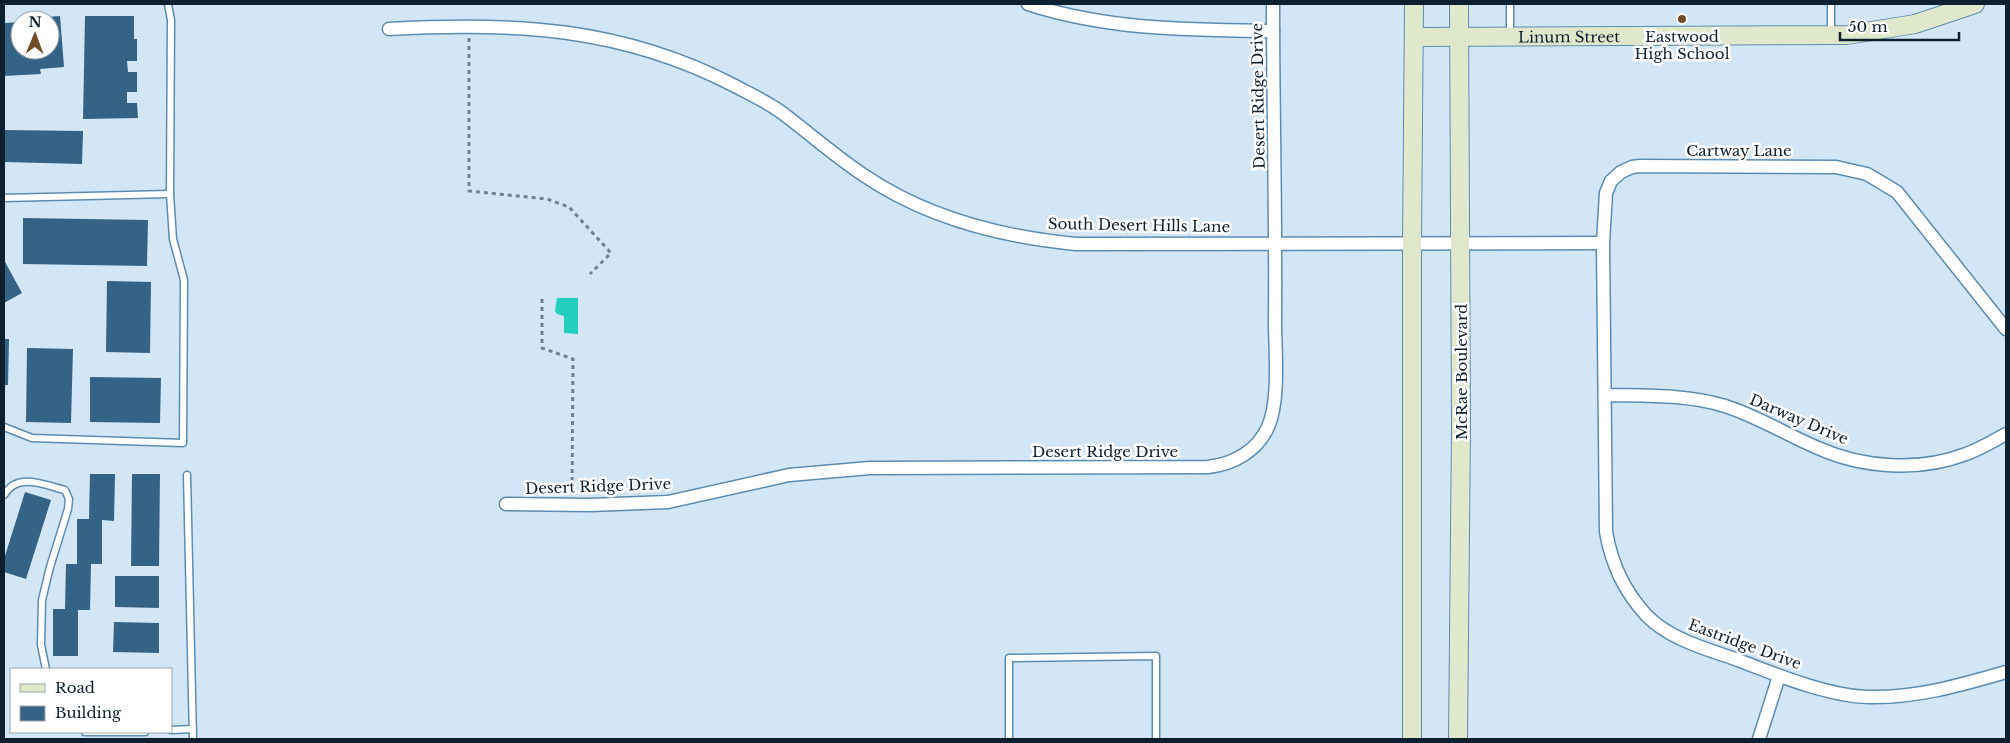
<svg xmlns="http://www.w3.org/2000/svg" width="2010" height="743" font-family="'Libre Baskerville',serif">
  <rect width="100%" height="100%" fill="#d3e6f6"/>
  <!-- water -->
  <polygon fill="#23cebc" points="557,298 578,298 578,334 564,333 564,316 557,314 555,311"/>
  <!-- building -->
  <g fill="#356386">
    <polygon points="60,16 64,67 40,69 41,74 4,76 4,23 20,22 20,50 50,50 50,20 47,20 47,17"/>
    <polygon points="85,16 134,16 134,39 137,39 137,61 127,61 128,72 137,72 137,92 127,92 127,103 137,103 138,118 83,119"/>
    <polygon points="4,130 83,131 82,164 4,162"/>
    <polygon points="23,218 148,220 147,266 23,264"/>
    <polygon points="4,260 22,293 4,303"/>
    <polygon points="107,281 151,282 150,353 106,352"/>
    <polygon points="4,339 9,339 8,385 4,385"/>
    <polygon points="27,348 73,349 71,423 26,422"/>
    <polygon points="90,377 161,378 160,423 90,422"/>
    <polygon points="90,474 115,474 114,521 102,520 102,564 91,564 90,610 78,610 78,656 53,656 53,609 65,609 66,564 77,564 77,519 89,519"/>
    <polygon points="132,474 160,474 159,566 131,566"/>
    <polygon points="25,492 51,500 26,579 4,572 4,559"/>
    <polygon points="115,576 159,576 159,608 115,607"/>
    <polygon points="114,622 159,623 159,653 113,652"/>
  </g>
  <g fill="none" stroke-linecap="round" stroke-linejoin="round">
    <!-- lane casing -->
    <g stroke="#5d8cb1" stroke-width="9">
      <g id="lane">
        <polyline points="1510,35 1510,4"/>
        <polyline points="1831,35 1831,4"/>
        <polyline points="4,198 170,194"/>
        <polyline points="4,427 32,438 183,443 184,280 173,239 170,194 171,20 168,4"/>
        <polyline points="187,475 193,739"/>
        <path d="M4,495C17,472 45,485 65,490L69,499L68,509L50,567L42,600L41,645L46,669"/>
        <polyline points="171,730 193,729"/>
        <polyline points="85,732 145,732"/>
        <polyline points="1009,739 1009,658 1156,656 1156,739"/>
      </g>
    </g>
    <!-- street casing -->
    <g stroke="#5d8cb1" stroke-width="15">
      <g id="street">
        <path d="M1028,4C1108,30 1190,30 1273,31"/>
        <path d="M389,29C513,22 622,27 735,86C750,94 767,102 781,112C809,133 836,157 865,176C927,218 1003,237 1076,244L1603,243"/>
        <path d="M2006,329L1897,192L1867,174L1836,167L1640,166L1632,167L1621,172L1611,181L1606,193L1603,243L1606,532C1612,565 1624,591 1647,616C1671,640 1707,649 1738,660C1777,675 1828,696 1869,697C1917,698 1961,685 2006,672"/>
        <path d="M1605,395C1645,396 1686,394 1725,406C1757,416 1787,435 1818,448C1863,468 1919,472 1966,454C1980,449 1993,441 2006,434"/>
        <path d="M506,504L590,505L668,502L789,475L870,468L1208,467C1234,464 1257,451 1268,427C1280,400 1275,351 1275,322C1276,216 1273,110 1273,4"/>
        <polyline points="1759,739 1779,676"/>
      </g>
    </g>
    <!-- secondary casing -->
    <g stroke="#5d8cb1" stroke-width="20">
      <g id="secondary">
        <path id="s1" d="M1414,37L1847,35L1915,24L1975,4"/>
        <polyline points="1412,739 1412,243 1414,4"/>
        <polyline points="1458,739 1461,428 1459,4"/>
      </g>
    </g>
    <!-- path -->
    <g stroke="#6f8291" stroke-width="3" stroke-dasharray="4 4" stroke-linecap="butt">
      <polyline points="469,38 469,191 547,199 569,207 611,253 590,274"/>
      <polyline points="542,299 542,348 573,359 572,492"/>
    </g>
    <!-- lane -->
    <use href="#lane" stroke="#fff" stroke-width="6"/>
    <!-- street -->
    <use href="#street" stroke="#fff" stroke-width="12"/>
    <!-- secondary -->
    <use href="#secondary" stroke="#dfe8cb" stroke-width="18"/>
  </g>
  <!-- markers -->
  <circle fill="#724d28" stroke="#fff" stroke-width="2" cx="1682" cy="19" r="5"/>
  <g text-anchor="middle" dominant-baseline="central" stroke-width="5" stroke-linejoin="round" paint-order="stroke">
    <!-- poi labels -->
    <g font-size="15" fill="#0d202f" stroke="#fff">
      <text x="1682" y="36">Eastwood<tspan x="1682" dy="17">High School</tspan></text>
    </g>
    <!-- street labels -->
    <g font-size="15" fill="#0d202f" stroke="#fff">
      <text stroke="none"><textPath href="#s1" startOffset="155">Linum Street</textPath></text>
      <text transform="translate(1258 96) rotate(-91)">Desert Ridge Drive</text>
      <text x="1739" y="150">Cartway Lane</text>
      <text transform="translate(1139 225) rotate(1)">South Desert Hills Lane</text>
      <text transform="translate(1461 372) rotate(-90)">McRae Boulevard</text>
      <text transform="translate(1799 419) rotate(23)">Darway Drive</text>
      <text x="1105" y="451">Desert Ridge Drive</text>
      <text transform="translate(598 486) rotate(-2)">Desert Ridge Drive</text>
      <text transform="translate(1745 644) rotate(20)">Eastridge Drive</text>
    </g>
  </g>
  <!-- border -->
  <rect width="2010" height="743" fill="none" stroke="#0d202f" stroke-width="10"/>
  <!-- legend -->
  <rect x="10" y="668" width="162" height="65" fill="#ffffff" stroke="#9ea6ac"/>
  <rect x="20" y="684" width="25" height="8" fill="#dfe8cb" stroke="#9ea6ac"/>
  <text x="55" y="693" font-size="15" fill="#0d202f">Road</text>
  <rect x="20" y="706" width="25" height="15" fill="#356386" stroke="#9ea6ac"/>
  <text x="55" y="718" font-size="15" fill="#0d202f">Building</text>
  <!-- north arrow -->
  <g transform="translate(35 35) rotate(1)"><circle r="24" fill="#ffffff" stroke="#9ea6ac"/>
  <path d="M0-4L9 19L0 12L-9 19Z" fill="#724d28"/>
  <text y="-8" font-size="14" font-weight="bold" text-anchor="middle" fill="#0d202f">N</text>
  </g>
  <!-- scale -->
  <path d="M1840 32v8h119v-8" fill="none" stroke="#0d202f" stroke-width="2.5"/>
  <text x="1848" y="32" font-size="15" fill="#0d202f" stroke="#ffffff" stroke-width="4" paint-order="stroke">50 m</text>
</svg>
